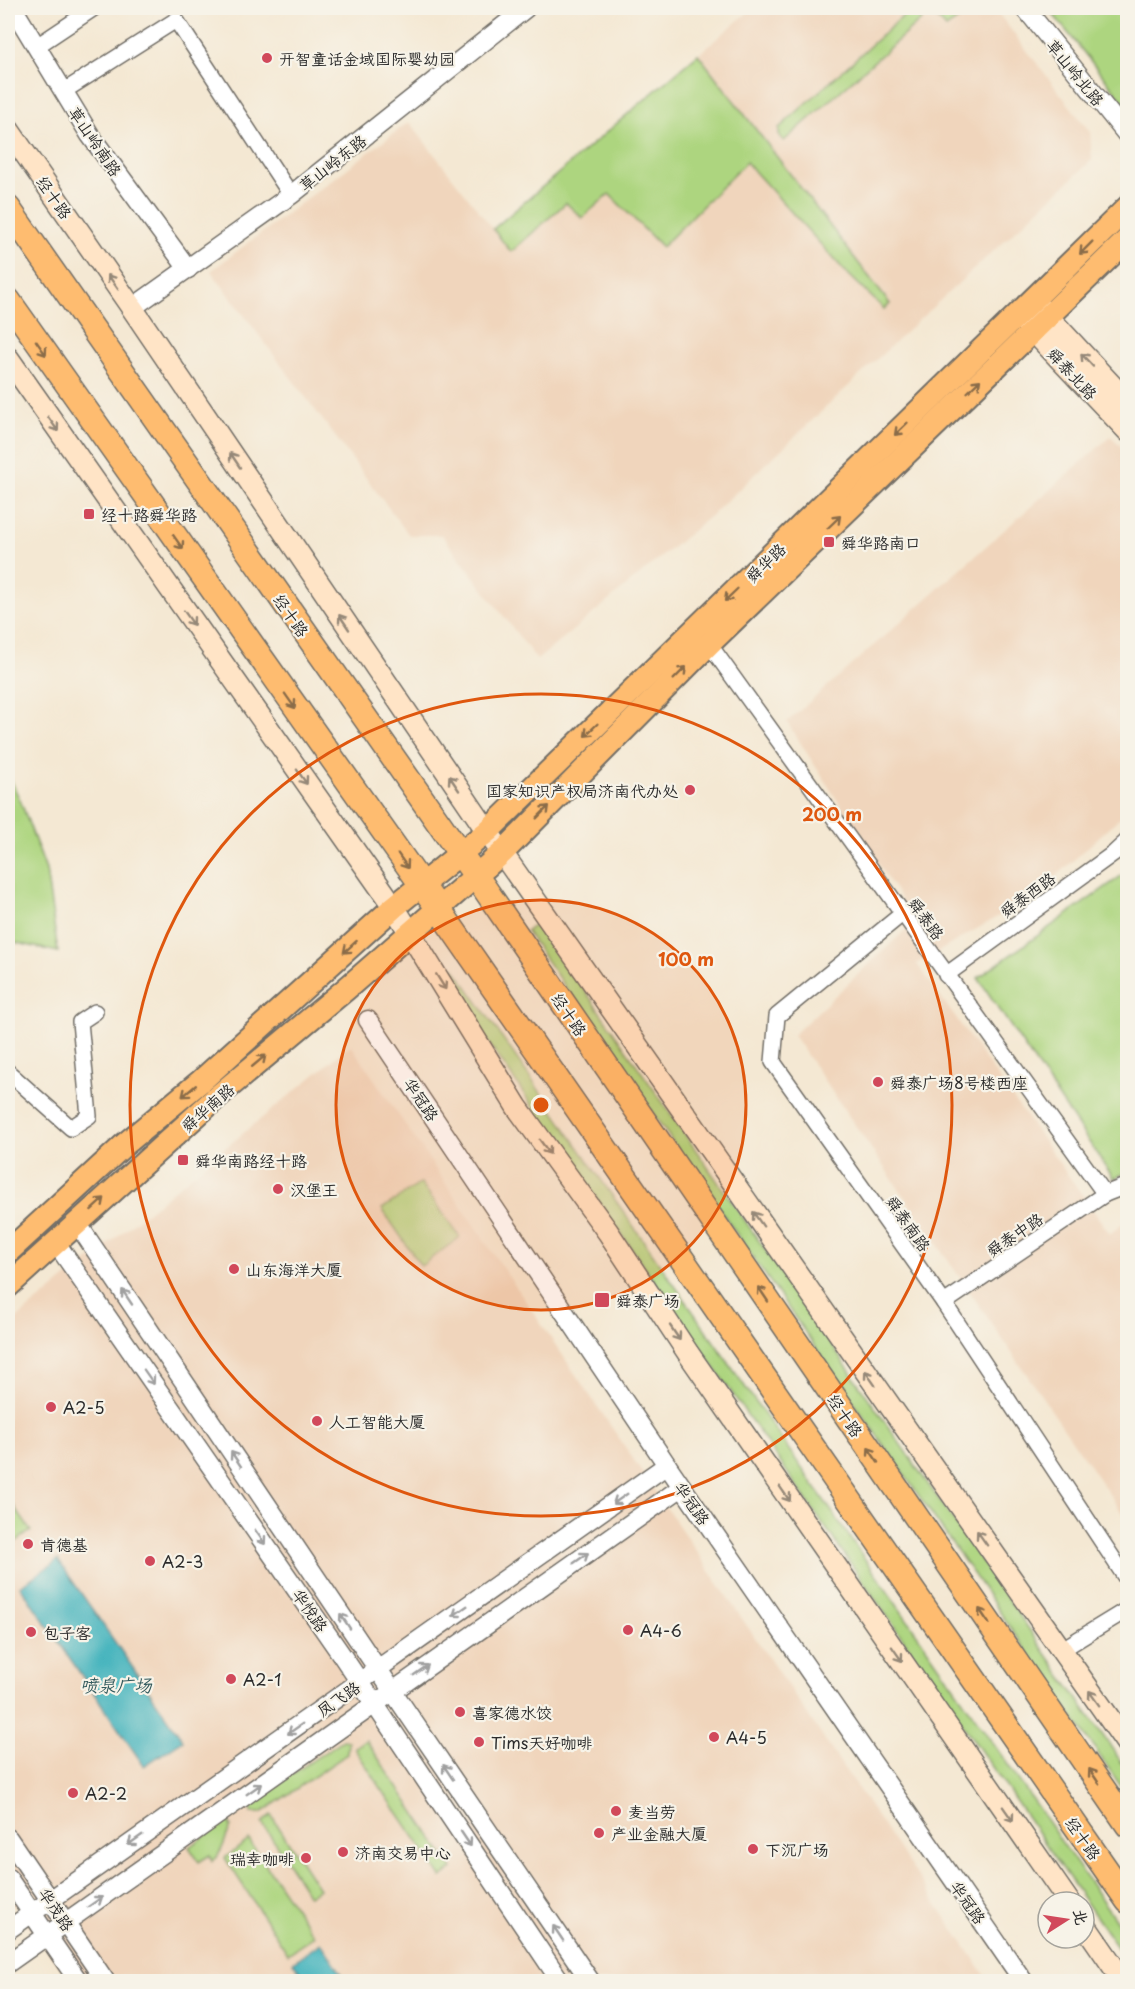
<svg xmlns="http://www.w3.org/2000/svg" width="1135" height="1989" font-family="'Playpen Sans','LXGW WenKai TC',sans-serif">
  <rect width="100%" height="100%" fill="#f7f3e8"/>
  <filter id="ink" filterUnits="userSpaceOnUse"><feTurbulence type="fractalNoise" baseFrequency=".0167" numOctaves="2"/><feDisplacementMap in="SourceGraphic" scale="12" xChannelSelector="R" yChannelSelector="G"/><feConvolveMatrix kernelMatrix="1 2 1 2 8 2 1 2 1" color-interpolation-filters="sRGB"/></filter>
  <filter id="wash" filterUnits="userSpaceOnUse"><feTurbulence type="fractalNoise" baseFrequency=".008" numOctaves="4" result="noise"/><feDisplacementMap in="SourceGraphic" scale="24" xChannelSelector="R" yChannelSelector="G"/><feGaussianBlur stdDeviation="1.35" result="paint"/><feColorMatrix in="noise" values="0 0 0 0 0 0 0 0 0 0 0 0 0 0 0 0 0 1.4 0 .05"/><feComposite in="paint" operator="in"/></filter>
  <g filter="url(#wash)">
    <rect width="100%" height="100%" fill="#f4e8d3"/>
    <!-- built -->
    <g fill="#f0d5bc">
      <polygon points="753,8 994,8 1090,132 1092,160 909,329 714,513 537,660 442,535 409,535 211,271 409,122 493,229"/>
      <polygon points="1111,436 1127,453 1127,811 1038,893 917,964 1110,1234 1127,1220 1127,1520 793,1035 915,921 787,722"/>
      <polygon points="351,1045 989,1981 70,1981 14,1905 8,1909 8,1326"/>
    </g>
    <!-- green -->
    <g fill="#add57f" stroke="#6c8055" stroke-width="1.5">
      <polygon points="912,8 968,8 969,9 968,13 946,28 931,11 784,141 779,135 779,128"/>
      <polygon points="1048,8 1127,8 1127,106"/>
      <polygon points="698,54 890,304 884,309 844,270 746,162 662,247 609,194 582,218 566,203 511,252 493,229"/>
      <polygon points="8,773 22,805 46,870 58,952 8,941"/>
      <polygon points="1127,872 1128,1171 1114,1179 978,978"/>
      <polygon points="538,923 1127,1770 1127,1795 526,931"/>
      <polygon points="454,968 1127,1936 1127,1961 442,976"/>
      <polygon points="421,1183 460,1237 421,1266 382,1209"/>
      <polygon points="8,1498 31,1531 8,1547"/>
      <polygon points="343,1740 348,1741 347,1754 261,1813 251,1813 252,1801"/>
      <polygon points="366,1740 453,1869 441,1877 354,1748"/>
      <polygon points="271,1815 319,1889 309,1896 262,1823"/>
      <path d="M228,1820L231,1827C224,1838 224,1853 212,1861L210,1855L199,1862L189,1847Z"/>
      <polygon points="249,1840 314,1936 288,1954 225,1858"/>
    </g>
    <!-- water -->
    <g fill="#44b4bd" stroke="#387074" stroke-width="1.5">
      <polygon points="58,1560 183,1740 144,1766 20,1586"/>
      <polygon points="321,1943 344,1977 338,1981 306,1981 293,1962"/>
    </g>
  </g>
  <g filter="url(#ink)">
    <g fill="none" stroke-linecap="round" stroke-linejoin="round">
      <!-- minor casing -->
      <g stroke="#716d66" stroke-width="18">
        <g id="minor">
          <polyline points="37,46 94,8"/>
          <polyline points="64,91 176,20 291,195"/>
          <polyline points="709,644 1105,1194 1128,1185"/>
          <polyline points="902,914 777,1016 773,1062 944,1303 1128,1581"/>
          <polyline points="946,975 1114,853 1128,840"/>
          <polyline points="8,1072 71,1128 89,1116 80,1022 95,1012"/>
          <polyline points="944,1303 1105,1194"/>
          <polyline points="1061,1650 1128,1609"/>
        </g>
      </g>
      <!-- tertiary casing -->
      <g stroke="#716d66" stroke-width="21">
        <g id="tertiary">
          <polyline points="13,8 90,135 188,269"/>
          <polyline points="1025,8 1128,136"/>
          <polyline points="132,308 291,195 526,8"/>
          <polyline points="368,1020 667,1465 1024,1982"/>
          <polyline points="77,1223 400,1702 591,1982"/>
          <polyline points="56,1243 343,1657 561,1982"/>
          <polyline points="8,1838 106,1982"/>
          <polyline points="8,1878 79,1982"/>
          <polyline points="8,1930 667,1465"/>
          <polyline points="8,1963 682,1487"/>
        </g>
      </g>
      <!-- secondary casing -->
      <g stroke="#716d66" stroke-width="24">
        <g id="secondary">
          <polyline points="8,129 132,308 502,853 1128,1745"/>
          <polyline points="1036,304 1128,403"/>
          <polyline points="1021,318 1128,431"/>
          <polyline points="8,358 394,907 517,1107 608,1232 688,1353 1069,1902"/>
          <polyline points="1084,1924 1124,1982"/>
        </g>
      </g>
      <!-- primary casing -->
      <g stroke="#716d66" stroke-width="26">
        <g id="primary">
          <polyline points="8,1252 124,1145 201,1081 394,907 488,831 1128,207"/>
          <polyline points="8,1286 218,1096 346,989 502,853 709,644 1128,239"/>
        </g>
      </g>
      <!-- trunk casing -->
      <g stroke="#716d66" stroke-width="27">
        <g id="trunk">
          <polyline points="8,208 476,876 1128,1825"/>
          <polyline points="8,300 438,908 1128,1901"/>
        </g>
      </g>
      <!-- minor -->
      <use href="#minor" stroke="#fff" stroke-width="15"/>
      <!-- tertiary -->
      <use href="#tertiary" stroke="#fff" stroke-width="18"/>
      <!-- secondary -->
      <use href="#secondary" stroke="#ffe4c6" stroke-width="21"/>
      <!-- primary -->
      <use href="#primary" stroke="#febc70" stroke-width="22"/>
      <!-- trunk -->
      <use href="#trunk" stroke="#febc70" stroke-width="24"/>
    </g>
    <!-- one-way arrows -->
    <defs><path id="oneway-shaft" d="M-6 0H5M1.5-3L5.5 0L1.5 3" fill="none" stroke-width="1.6" stroke-linecap="round" stroke-linejoin="round" transform="scale(1.5)"/></defs>
    <g stroke="#8a6c4a">
      <use href="#oneway-shaft" transform="translate(1086 248) rotate(135)"/>
      <use href="#oneway-shaft" transform="translate(41 348) rotate(55)"/>
      <use href="#oneway-shaft" transform="translate(974 386) rotate(-44)"/>
      <use href="#oneway-shaft" transform="translate(901 429) rotate(136)"/>
      <use href="#oneway-shaft" transform="translate(834 522) rotate(-44)"/>
      <use href="#oneway-shaft" transform="translate(178 542) rotate(55)"/>
      <use href="#oneway-shaft" transform="translate(731 595) rotate(136)"/>
      <use href="#oneway-shaft" transform="translate(680 673) rotate(-45)"/>
      <use href="#oneway-shaft" transform="translate(290 701) rotate(55)"/>
      <use href="#oneway-shaft" transform="translate(591 730) rotate(136)"/>
      <use href="#oneway-shaft" transform="translate(543 812) rotate(-45)"/>
      <use href="#oneway-shaft" transform="translate(403 861) rotate(55)"/>
      <use href="#oneway-shaft" transform="translate(350 947) rotate(138)"/>
      <use href="#oneway-shaft" transform="translate(259 1061) rotate(-40)"/>
      <use href="#oneway-shaft" transform="translate(189 1091) rotate(140)"/>
      <use href="#oneway-shaft" transform="translate(98 1204) rotate(-42)"/>
      <use href="#oneway-shaft" transform="translate(763 1294) rotate(-124)"/>
      <use href="#oneway-shaft" transform="translate(873 1455) rotate(-124)"/>
      <use href="#oneway-shaft" transform="translate(984 1616) rotate(-124)"/>
      <use href="#oneway-shaft" transform="translate(1094 1776) rotate(-124)"/>
    </g>
    <g stroke="#958878">
      <use href="#oneway-shaft" transform="translate(113 282) rotate(-125)"/>
      <use href="#oneway-shaft" transform="translate(1087 360) rotate(-133)"/>
      <use href="#oneway-shaft" transform="translate(53 424) rotate(55)"/>
      <use href="#oneway-shaft" transform="translate(235 460) rotate(-124)"/>
      <use href="#oneway-shaft" transform="translate(189 618) rotate(55)"/>
      <use href="#oneway-shaft" transform="translate(344 622) rotate(-124)"/>
      <use href="#oneway-shaft" transform="translate(302 777) rotate(55)"/>
      <use href="#oneway-shaft" transform="translate(454 783) rotate(-124)"/>
      <use href="#oneway-shaft" transform="translate(441 982) rotate(58)"/>
      <use href="#oneway-shaft" transform="translate(545 1147) rotate(54)"/>
      <use href="#oneway-shaft" transform="translate(758 1219) rotate(-125)"/>
      <use href="#oneway-shaft" transform="translate(675 1333) rotate(56)"/>
      <use href="#oneway-shaft" transform="translate(870 1378) rotate(-125)"/>
      <use href="#oneway-shaft" transform="translate(785 1494) rotate(55)"/>
      <use href="#oneway-shaft" transform="translate(982 1538) rotate(-125)"/>
      <use href="#oneway-shaft" transform="translate(897 1654) rotate(55)"/>
      <use href="#oneway-shaft" transform="translate(1094 1698) rotate(-125)"/>
      <use href="#oneway-shaft" transform="translate(1008 1814) rotate(55)"/>
    </g>
    <g stroke="#a0a0a0">
      <use href="#oneway-shaft" transform="translate(127 1297) rotate(-124)"/>
      <use href="#oneway-shaft" transform="translate(149 1377) rotate(55)"/>
      <use href="#oneway-shaft" transform="translate(236 1459) rotate(-124)"/>
      <use href="#oneway-shaft" transform="translate(620 1499) rotate(145)"/>
      <use href="#oneway-shaft" transform="translate(260 1537) rotate(55)"/>
      <use href="#oneway-shaft" transform="translate(581 1558) rotate(-35)"/>
      <use href="#oneway-shaft" transform="translate(460 1611) rotate(145)"/>
      <use href="#oneway-shaft" transform="translate(345 1621) rotate(-124)"/>
      <use href="#oneway-shaft" transform="translate(421 1670) rotate(-35)"/>
      <use href="#oneway-shaft" transform="translate(295 1729) rotate(145)"/>
      <use href="#oneway-shaft" transform="translate(448 1772) rotate(-124)"/>
      <use href="#oneway-shaft" transform="translate(254 1789) rotate(-35)"/>
      <use href="#oneway-shaft" transform="translate(466 1839) rotate(56)"/>
      <use href="#oneway-shaft" transform="translate(135 1840) rotate(145)"/>
      <use href="#oneway-shaft" transform="translate(95 1902) rotate(-35)"/>
      <use href="#oneway-shaft" transform="translate(558 1933) rotate(-124)"/>
    </g>
  </g>
  <!-- distance rings -->
  <circle cx="541" cy="1105" r="205" fill="#df570e" fill-opacity=".12"/>
  <g fill="none" stroke="#df570e" stroke-width="3">
    <circle cx="541" cy="1105" r="205"/>
    <circle cx="541" cy="1105" r="411"/>
  </g>
  <!-- markers -->
  <g fill="#d1495b" stroke="#f7f3e8" stroke-width="2">
    <circle cx="267" cy="58" r="6"/>
    <rect x="83" y="508" width="12" height="12" rx="3"/>
    <rect x="823" y="536" width="12" height="12" rx="3"/>
    <circle cx="690" cy="790" r="6"/>
    <circle cx="878" cy="1082" r="6"/>
    <rect x="177" y="1154" width="12" height="12" rx="3"/>
    <circle cx="278" cy="1189" r="6"/>
    <circle cx="234" cy="1269" r="6"/>
    <rect x="594" y="1292" width="16" height="16" rx="3"/>
    <circle cx="51" cy="1407" r="6"/>
    <circle cx="317" cy="1421" r="6"/>
    <circle cx="28" cy="1544" r="6"/>
    <circle cx="150" cy="1561" r="6"/>
    <circle cx="628" cy="1630" r="6"/>
    <circle cx="31" cy="1632" r="6"/>
    <circle cx="231" cy="1679" r="6"/>
    <circle cx="460" cy="1712" r="6"/>
    <circle cx="714" cy="1737" r="6"/>
    <circle cx="479" cy="1742" r="6"/>
    <circle cx="73" cy="1793" r="6"/>
    <circle cx="616" cy="1811" r="6"/>
    <circle cx="599" cy="1833" r="6"/>
    <circle cx="753" cy="1849" r="6"/>
    <circle cx="343" cy="1852" r="6"/>
    <circle cx="306" cy="1858" r="6"/>
  </g>
  <g text-anchor="middle" dominant-baseline="central" stroke-width="4.5" stroke-linejoin="round" paint-order="stroke">
    <!-- poi labels -->
    <g font-size="16" fill="#2b2b2b" stroke="#f7f3e8" text-anchor="start">
      <text x="279" y="58">开智童话金域国际婴幼园</text>
      <text x="101" y="514">经十路舜华路</text>
      <text x="841" y="542">舜华路南口</text>
      <text x="678" y="790" text-anchor="end">国家知识产权局济南代办处</text>
      <text x="890" y="1082">舜泰广场8号楼西座</text>
      <text x="195" y="1160">舜华南路经十路</text>
      <text x="290" y="1189">汉堡王</text>
      <text x="246" y="1269">山东海洋大厦</text>
      <text x="616" y="1300">舜泰广场</text>
      <text x="63" y="1407">A2-5</text>
      <text x="329" y="1421">人工智能大厦</text>
      <text x="40" y="1544">肯德基</text>
      <text x="162" y="1561">A2-3</text>
      <text x="640" y="1630">A4-6</text>
      <text x="43" y="1632">包子客</text>
      <text x="243" y="1679">A2-1</text>
      <text x="472" y="1712">喜家德水饺</text>
      <text x="726" y="1737">A4-5</text>
      <text x="491" y="1742">Tims天好咖啡</text>
      <text x="85" y="1793">A2-2</text>
      <text x="628" y="1811">麦当劳</text>
      <text x="611" y="1833">产业金融大厦</text>
      <text x="765" y="1849">下沉广场</text>
      <text x="355" y="1852">济南交易中心</text>
      <text x="294" y="1858" text-anchor="end">瑞幸咖啡</text>
    </g>
    <!-- street labels -->
    <g font-size="16" fill="#2b2b2b" stroke="#f7f3e8">
      <text transform="translate(1076 72) rotate(51)">草山岭北路</text>
      <text transform="translate(96 141) rotate(56)">草山岭南路</text>
      <text transform="translate(332 162) rotate(-38)">草山岭东路</text>
      <text transform="translate(55 197) rotate(55)">经十路</text>
      <text transform="translate(1073 373) rotate(47)">舜泰北路</text>
      <text transform="translate(765 562) rotate(-44)">舜华路</text>
      <text transform="translate(292 615) rotate(55)">经十路</text>
      <text transform="translate(1027 894) rotate(-36)">舜泰西路</text>
      <text transform="translate(927 918) rotate(54)">舜泰路</text>
      <text transform="translate(570 1014) rotate(56)">经十路</text>
      <text transform="translate(422 1099) rotate(56)">华冠路</text>
      <text transform="translate(207 1107) rotate(-41)">舜华南路</text>
      <text transform="translate(909 1223) rotate(55)">舜泰南路</text>
      <text transform="translate(1014 1234) rotate(-34)">舜泰中路</text>
      <text transform="translate(846 1415) rotate(56)">经十路</text>
      <text transform="translate(693 1503) rotate(55)">华冠路</text>
      <text transform="translate(311 1610) rotate(55)">华悦路</text>
      <text transform="translate(338 1698) rotate(-35)">凤飞路</text>
      <text transform="translate(1084 1838) rotate(55)">经十路</text>
      <text transform="translate(969 1902) rotate(55)">华冠路</text>
      <text transform="translate(57 1909) rotate(56)">华茂路</text>
    </g>
    <!-- water labels -->
    <g font-size="18" font-style="italic" fill="#345b5e" stroke="#f7f3e8">
      <text x="116" y="1684">喷泉广场</text>
    </g>
  </g>
  <circle cx="541" cy="1105" r="9" fill="#df570e" stroke="#f7f3e8" stroke-width="3"/>
  <g font-size="18" text-anchor="middle" font-weight="bold" fill="#df570e" stroke="#f7f3e8" stroke-width="4.5" stroke-linejoin="round" paint-order="stroke">
    <text x="832" y="821">200 m</text>
    <text x="686" y="966">100 m</text>
  </g>
  <!-- margin -->
  <rect width="1135" height="1989" fill="none" stroke="#f7f3e8" stroke-width="30"/>
  <!-- north arrow -->
  <g transform="translate(1066 1920) rotate(78)"><circle r="28" fill="#f7f3e8" stroke="#a5a39c" stroke-width="1.5"/>
  <path d="M0-4.5L10 22L0 15L-10 22Z" fill="#d1495b"/>
  <text y="-9" font-size="16" font-weight="bold" text-anchor="middle" fill="#2b2b2b">北</text>
  </g>
</svg>
